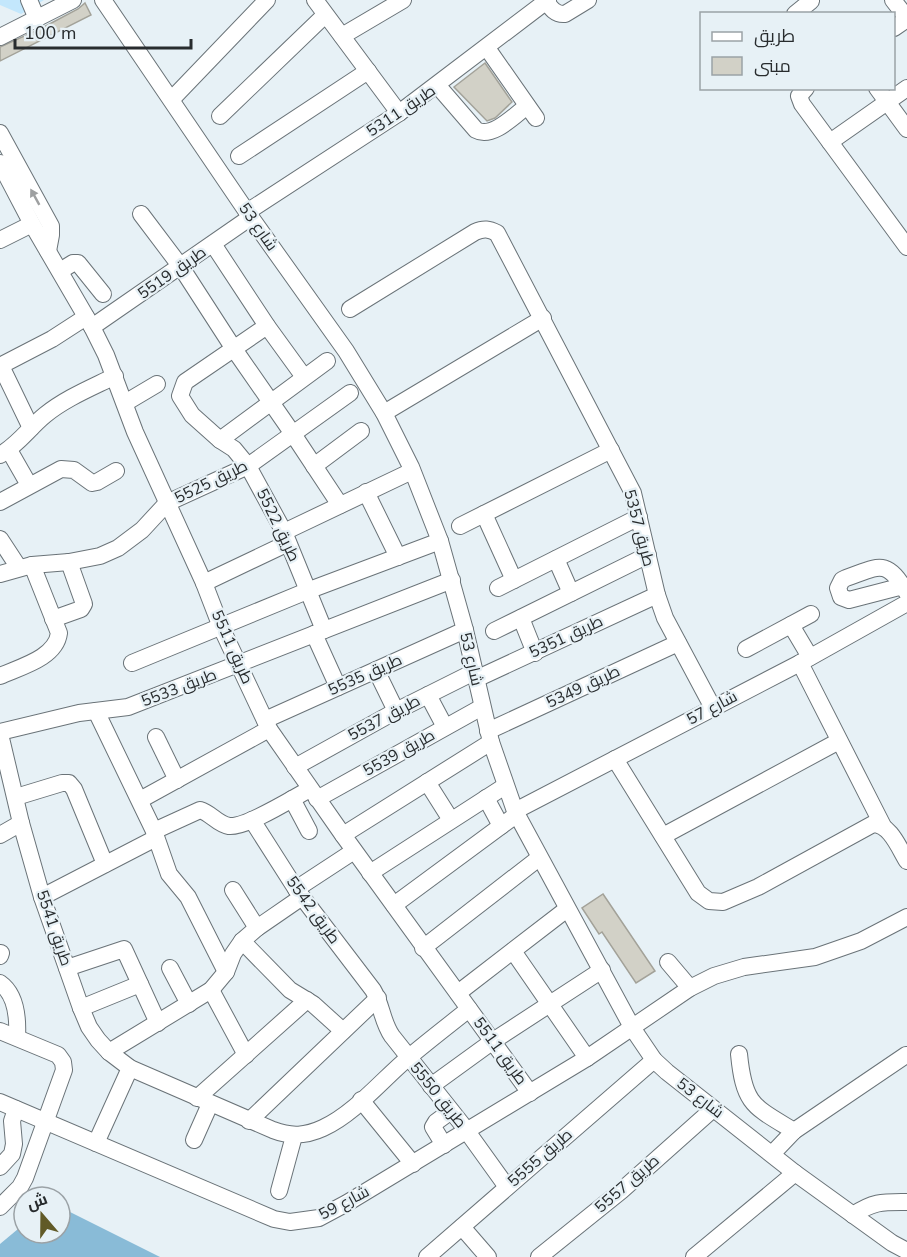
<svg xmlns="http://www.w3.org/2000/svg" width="907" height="1257" font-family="'Nunito Sans',Cairo,sans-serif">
  <rect width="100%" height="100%" fill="#e7f1f6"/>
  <!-- green -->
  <polygon fill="#c3e7fc" points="0,0 44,0 21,14 0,5"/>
  <!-- water -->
  <polygon fill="#89bbd7" points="60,1207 160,1257 0,1257 0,1244 24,1224 24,1233 60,1233"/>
  <!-- building -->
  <g fill="#d2d1c7" stroke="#a3a299" stroke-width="1.5">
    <polygon points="85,3 91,15 0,61 0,47 42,28 78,9"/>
    <polygon points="485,63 512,102 495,118 487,121 454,87"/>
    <polygon points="603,894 655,971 636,983 602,932 599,934 582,908"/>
  </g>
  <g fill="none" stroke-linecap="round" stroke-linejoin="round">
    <!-- minor casing -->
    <g stroke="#6a7378" stroke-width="18">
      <g id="minor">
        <polyline points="29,0 37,19"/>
        <polyline points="103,0 247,212 346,351 384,413 411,467 440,541 465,630 491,742 515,811 633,1029 654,1060 667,1072 795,1173 892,1243 907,1251"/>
        <polyline points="315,0 399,113"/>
        <path d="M545,0C550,7 555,15 565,14L588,0"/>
        <polyline points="893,0 907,18"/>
        <polyline points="795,14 811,1"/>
        <polyline points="894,28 907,19"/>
        <polyline points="342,36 403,0"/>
        <polyline points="0,37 73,0"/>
        <polyline points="487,48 536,118"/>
        <path d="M438,86L476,130C492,139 514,116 527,106"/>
        <polyline points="806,88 799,96 802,104 907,247"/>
        <polyline points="877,88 907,129"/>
        <polyline points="172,99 267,0"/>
        <polyline points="220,116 325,15"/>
        <polyline points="0,133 51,226 51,235 48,251"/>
        <polyline points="830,142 907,88"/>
        <polyline points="239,156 368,71"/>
        <polyline points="0,163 32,224 92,327 106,355 135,432 204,583 221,627 269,729 343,835 530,1093"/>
        <polyline points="247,212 399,113 548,0"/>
        <polyline points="141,214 181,267 234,349 293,434 340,505"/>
        <polyline points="0,240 32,224"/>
        <polyline points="213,244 267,326 304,377"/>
        <polyline points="60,271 73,263 78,263 103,294"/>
        <path d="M350,309L475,232C484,228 489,229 497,233L633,493L657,595L665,618L713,708"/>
        <polyline points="267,326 185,382 180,396 192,415 220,440 234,449 248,466 284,532 324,630"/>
        <polyline points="92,327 251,217"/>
        <polyline points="0,366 52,339 86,317"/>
        <polyline points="1,366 31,428"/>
        <polyline points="125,403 157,384"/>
        <polyline points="384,413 543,318"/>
        <polyline points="220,440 327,361"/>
        <polyline points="9,450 29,485"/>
        <path d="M0,455C19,444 29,428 45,415C66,398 91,388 115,376"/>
        <polyline points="314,466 361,431"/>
        <polyline points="366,492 398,557"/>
        <polyline points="0,502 61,469 74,470 92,483 97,482 116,471"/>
        <polyline points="484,514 514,580"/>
        <polyline points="460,526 611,450"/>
        <polyline points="284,532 412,471"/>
        <polyline points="0,539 19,568"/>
        <polyline points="556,559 571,593"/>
        <polyline points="0,574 32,565 69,562 100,556 118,548 142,530 167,503 248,466 350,393"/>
        <polyline points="204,583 288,543"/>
        <path d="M903,586L849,600L841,597L838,588L842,580L846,578C880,566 886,558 907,593"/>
        <polyline points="498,588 639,517"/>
        <polyline points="521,618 535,653"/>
        <polyline points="53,619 81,609 84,604 69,562"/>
        <polyline points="791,625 810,657"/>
        <polyline points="494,631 648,555"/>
        <polyline points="314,634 338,687"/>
        <polyline points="746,649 811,614"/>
        <polyline points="132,663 307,591 440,541"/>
        <polyline points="800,663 883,826"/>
        <polyline points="376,670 396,711"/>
        <path d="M0,676C20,667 56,658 59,633L32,565"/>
        <polyline points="476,679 657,595"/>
        <polyline points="428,695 445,727"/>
        <polyline points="96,711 154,831 169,874 188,897 226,972"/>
        <polyline points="265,720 465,630"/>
        <polyline points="488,731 678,643"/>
        <polyline points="0,732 79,713 128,707 452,580"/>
        <path d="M0,734L21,823L42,897L81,1008L89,1027L98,1040L109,1052L130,1068L273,1130C291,1137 306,1136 323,1128C354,1114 382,1080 408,1058C428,1041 449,1025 469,1009"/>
        <polyline points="156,737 177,780"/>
        <path d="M615,759L698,893L709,901L723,902L758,887L873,824C890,824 899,848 907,861"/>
        <polyline points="295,767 396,711 474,672"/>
        <polyline points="427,782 451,820"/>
        <polyline points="16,797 62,783 69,783 74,789 105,864"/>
        <polyline points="486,798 501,826"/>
        <polyline points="292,799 309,831"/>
        <polyline points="317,799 482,707"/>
        <polyline points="140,800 269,729"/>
        <polyline points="515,811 800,663 907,603"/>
        <path d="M252,820L296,889L373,990C382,1005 382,1022 392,1036L461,1123L507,1187"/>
        <path d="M154,831L200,810C211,813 217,824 229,826C246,828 293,798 310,789"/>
        <polyline points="0,835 21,823"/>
        <polyline points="343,835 491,742"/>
        <polyline points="663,836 839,741"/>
        <polyline points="370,873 505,786"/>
        <polyline points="296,889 354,851"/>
        <polyline points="233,890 257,928"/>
        <polyline points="42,897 156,838"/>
        <polyline points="394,905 516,815"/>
        <polyline points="242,941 290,990 313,1004 343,1031"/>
        <polyline points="423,948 539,858"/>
        <polyline points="513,951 587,1058"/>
        <polyline points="0,956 1,953"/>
        <polyline points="668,962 690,988"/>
        <polyline points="67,968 124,949 158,1023"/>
        <polyline points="170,968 189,1004"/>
        <path d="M0,983C17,995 18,1019 17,1037"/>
        <polyline points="211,990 246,1055"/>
        <polyline points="458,993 567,909"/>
        <polyline points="81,1008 140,984"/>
        <polyline points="0,1031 58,1055 63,1062 64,1070 25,1178 20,1187 0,1207"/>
        <polyline points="109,1052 211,990 226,972 233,954 242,941 257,928 302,897"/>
        <path d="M739,1054C744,1105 753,1106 794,1131"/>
        <polyline points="431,1086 493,1041 602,970"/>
        <polyline points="197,1098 307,1000"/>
        <polyline points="361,1100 413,1164"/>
        <polyline points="0,1102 274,1219 290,1222 319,1218 347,1203 587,1058 690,988 714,976 744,967 815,957 861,941 907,917"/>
        <polyline points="249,1121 378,998"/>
        <polyline points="194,1140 210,1104"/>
        <polyline points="96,1143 130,1068"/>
        <polyline points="444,1145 433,1127 436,1122 451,1111"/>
        <polyline points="772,1154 794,1131 906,1055"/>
        <polyline points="0,1167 12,1154 14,1144 12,1121 16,1109"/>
        <polyline points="279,1191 294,1136"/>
        <path d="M853,1215C874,1201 883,1202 907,1202"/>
        <polyline points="462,1227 488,1257"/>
        <polyline points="427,1257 654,1060"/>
        <polyline points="539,1257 621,1191 713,1109"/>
        <polyline points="694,1257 795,1173"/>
      </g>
    </g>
    <!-- minor -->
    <use href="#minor" stroke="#fff" stroke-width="16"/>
  </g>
  <!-- one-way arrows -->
  <defs><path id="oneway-solid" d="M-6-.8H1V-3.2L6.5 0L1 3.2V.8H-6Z" transform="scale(1.5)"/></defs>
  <use fill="#9ea0a1" href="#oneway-solid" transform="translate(35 197) rotate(-119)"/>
  <g text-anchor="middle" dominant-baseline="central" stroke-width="4.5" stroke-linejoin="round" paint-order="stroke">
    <!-- street labels -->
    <g font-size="16" fill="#282c2e" stroke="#e7f1f6">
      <text transform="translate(401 111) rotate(-34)">طريق 5311</text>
      <text transform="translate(258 227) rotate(55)">شارع 53</text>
      <text transform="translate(172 273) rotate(-35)">طريق 5519</text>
      <text transform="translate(211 482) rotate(-26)">طريق 5525</text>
      <text transform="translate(278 525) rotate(64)">طريق 5522</text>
      <text transform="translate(639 528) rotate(75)">طريق 5357</text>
      <text transform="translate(566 637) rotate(-25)">طريق 5351</text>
      <text transform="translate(232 647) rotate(66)">طريق 5511</text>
      <text transform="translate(471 659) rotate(77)">شارع 53</text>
      <text transform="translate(365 675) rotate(-24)">طريق 5535</text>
      <text transform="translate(583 687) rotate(-25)">طريق 5349</text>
      <text transform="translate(179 688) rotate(-21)">طريق 5533</text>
      <text transform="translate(712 708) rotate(-28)">شارع 57</text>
      <text transform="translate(384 718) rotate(-28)">طريق 5537</text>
      <text transform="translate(399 753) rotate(-29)">طريق 5539</text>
      <text transform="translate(313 910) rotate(54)">طريق 5542</text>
      <text transform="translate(54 928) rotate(71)">طريق 5541</text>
      <text transform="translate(500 1051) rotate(54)">طريق 5511</text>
      <text transform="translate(438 1095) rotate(51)">طريق 5550</text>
      <text transform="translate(700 1098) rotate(38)">شارع 53</text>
      <text transform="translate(540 1158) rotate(-41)">طريق 5555</text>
      <text transform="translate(627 1184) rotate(-41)">طريق 5557</text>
      <text transform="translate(344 1203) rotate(-28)">شارع 59</text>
    </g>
  </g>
  <!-- legend -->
  <rect x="700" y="12" width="195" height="78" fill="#e7f1f6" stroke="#9ba2a6" stroke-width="1.5"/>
  <rect x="712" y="32" width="30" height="9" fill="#ffffff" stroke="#9ba2a6" stroke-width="1.5"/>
  <text x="754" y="42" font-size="18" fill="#282c2e">طريق</text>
  <rect x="712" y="57" width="30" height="18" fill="#d2d1c7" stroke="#9ba2a6" stroke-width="1.5"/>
  <text x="754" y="72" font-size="18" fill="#282c2e">مبنى</text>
  <!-- north arrow -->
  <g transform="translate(42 1215) rotate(340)"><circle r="28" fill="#e7f1f6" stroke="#9ba2a6" stroke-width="1.5"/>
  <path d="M0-4.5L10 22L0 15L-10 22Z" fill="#615a27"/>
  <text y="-9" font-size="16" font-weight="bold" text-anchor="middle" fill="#282c2e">ش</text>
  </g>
  <!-- scale -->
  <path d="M15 39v9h176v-9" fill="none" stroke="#282c2e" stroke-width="3"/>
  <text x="24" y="39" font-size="18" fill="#282c2e" stroke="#e7f1f6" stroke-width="4.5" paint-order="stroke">100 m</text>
</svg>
